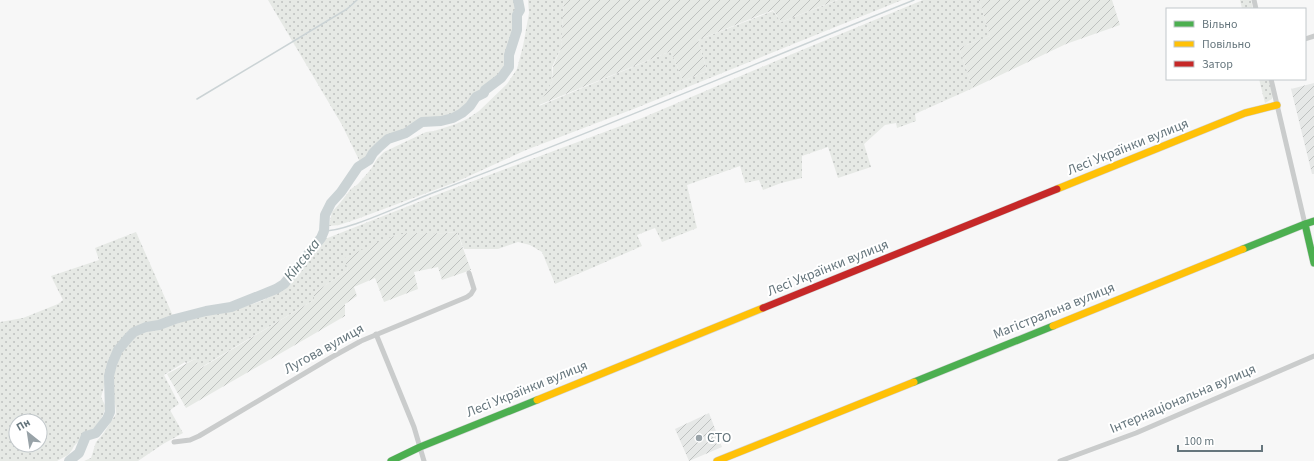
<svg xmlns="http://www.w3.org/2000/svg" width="1314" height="461" font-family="'Source Sans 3',sans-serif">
  <defs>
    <pattern id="industrial-furrows" width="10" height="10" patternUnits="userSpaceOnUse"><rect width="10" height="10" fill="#e6e8e7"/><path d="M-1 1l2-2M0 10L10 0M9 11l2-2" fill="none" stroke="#bec1c0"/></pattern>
    <pattern id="grass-dots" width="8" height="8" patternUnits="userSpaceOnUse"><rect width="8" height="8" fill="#e6e9e5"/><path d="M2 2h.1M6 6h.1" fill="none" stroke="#bec1bf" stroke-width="1.8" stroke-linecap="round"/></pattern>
    <pattern id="garden-furrows" width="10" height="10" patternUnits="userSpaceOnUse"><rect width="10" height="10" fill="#e6e9e5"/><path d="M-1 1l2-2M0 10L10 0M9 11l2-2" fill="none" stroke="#bec1bf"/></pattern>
  </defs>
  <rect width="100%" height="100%" fill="#f7f7f7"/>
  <!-- industrial -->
  <g fill="url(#industrial-furrows)">
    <polygon points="1314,83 1314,174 1312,174 1291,89"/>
    <polygon points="709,413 722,447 689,461 675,429"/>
  </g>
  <!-- grass -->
  <g fill="url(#grass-dots)" fill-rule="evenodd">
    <polygon points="268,0 516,0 517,7 514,31 505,71 502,75 474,96 468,105 455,114 441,118 423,117 403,131 389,137 360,162 342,125"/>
    <polygon points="528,0 564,0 561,48 552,67 552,82 539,106 671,51 683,81 707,71 698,40 773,11 781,22 838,0 902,0 636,108 526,150 456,182 357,219 339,225 329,226 332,212 340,203 351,189 358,184 371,169 377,159 384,152 426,132 434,131 456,124 467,119 479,111 507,84 517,69 523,46 529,13"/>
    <path d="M923,0H979L990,36L959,48L973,88L915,114L916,121L897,128L896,123L885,125L864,144L871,167L838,178L828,147L802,156V178L781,183L763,190L759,180L745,183L740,166L687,185L697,228L662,242L655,228L637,235L642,246L555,284L542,252L530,245L518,242L498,249H464L457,232L430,234L410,233L395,236L345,258L348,270L314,293V300L200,368L195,359L186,363L185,362L164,375L179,404L170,410L183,433L163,444L138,461H84L91,458L96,442L103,434L116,414C116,402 111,390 112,379C113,364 122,346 133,336C154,330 174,322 195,317C222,310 258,308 281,290C299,276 309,254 325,239L444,192L642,118L797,52Z"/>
    <polygon points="1240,0 1251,0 1253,9 1242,9"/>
    <polygon points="1259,79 1269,79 1273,96 1272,99 1265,103"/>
    <path d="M136,232L173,316L134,330L116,346L104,379L105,384L101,397L106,407C103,416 96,432 85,431L82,438L74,446L72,450L68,455L57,461H0V322L23,318L58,304L63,300L51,276L99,260L95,248ZM16,421H40V445H16Z"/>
  </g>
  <!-- garden -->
  <g fill="url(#garden-furrows)">
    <polygon points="564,0 837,0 781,22 773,10 698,40 707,71 683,81 671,51 539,105 552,82 553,67 561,48"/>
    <polygon points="979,0 1112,0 1120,25 1066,44 973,88 959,48 990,36"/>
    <path d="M457,232L471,270L442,280L438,267L414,272L418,289L384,302L375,278L354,287L357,296L345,304V316L186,408L167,374L195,359L201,368L314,300V293L348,270L344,258L349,256C366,248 391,234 410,233C426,233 442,234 457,232Z"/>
  </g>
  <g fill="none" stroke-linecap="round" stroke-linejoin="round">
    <!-- stream -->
    <g stroke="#cbd3d5" stroke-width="1.5">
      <polyline points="197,99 347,9 357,0"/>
      <path d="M324,231C336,231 346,227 358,223C384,214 409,202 435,192C596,131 754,64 914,0"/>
    </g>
    <!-- river -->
    <polyline stroke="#cbd3d5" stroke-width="10" points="69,461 79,453 86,436 96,433 107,419 110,412 109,376 112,364 118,350 129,337 134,332 146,327 159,325 175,319 206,311 231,307 276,289 284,284 321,238 324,231 325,215 331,203 341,192 358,167 369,160 373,153 379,147 388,139 406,133 422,122 441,121 453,118 462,113 470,106 476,97 484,93 485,90 501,78 509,67 509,55 517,30 517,15 520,10 518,0"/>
    <!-- fast casing -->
    <g stroke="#d3d4d4" stroke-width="8">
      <g id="fast">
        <polyline points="1314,221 1305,224 1314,263"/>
        <polyline points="1243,249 1305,224"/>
        <polyline points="914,382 1053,326"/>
        <polyline points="391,461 420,447 537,400"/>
      </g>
    </g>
    <!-- slow casing -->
    <g stroke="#d3d4d4" stroke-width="8">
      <g id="slow">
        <polyline points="1057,189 1245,113 1277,105"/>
        <polyline points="1053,326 1243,249"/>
        <polyline points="537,400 763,308"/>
        <polyline points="717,461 914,382"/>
      </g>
    </g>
    <!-- jam casing -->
    <g stroke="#d3d4d4" stroke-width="8">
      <polyline id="jam" points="763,308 1057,189"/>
    </g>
    <!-- street -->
    <g stroke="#cacccc" stroke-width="5">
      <polyline points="1254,0 1256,9"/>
      <polyline points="1305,39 1314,36"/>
      <polyline points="1271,79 1305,224"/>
      <polyline points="376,334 414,427 424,461"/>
      <polyline points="174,442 190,440 199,436 332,357 361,341 467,297 471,294 474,289 469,273"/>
      <polyline points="1060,461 1136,433 1314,356"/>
    </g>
    <!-- fast -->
    <use href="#fast" stroke="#4caf50" stroke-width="7"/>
    <!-- slow -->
    <use href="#slow" stroke="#ffc107" stroke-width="7"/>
    <!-- jam -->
    <use href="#jam" stroke="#c62828" stroke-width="7"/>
  </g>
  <!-- markers -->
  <circle fill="#99a3a8" stroke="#fff" stroke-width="1.5" cx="699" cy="438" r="4"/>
  <g text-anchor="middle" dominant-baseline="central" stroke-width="4" stroke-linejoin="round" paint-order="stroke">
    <!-- street labels -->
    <g font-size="14" fill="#66767d" stroke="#fff">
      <text transform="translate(1128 147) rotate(-22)">Лесі Українки вулиця</text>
      <text transform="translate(828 268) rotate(-22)">Лесі Українки вулиця</text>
      <text transform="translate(1054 311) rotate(-22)">Магістральна вулиця</text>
      <text transform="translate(324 349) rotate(-29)">Лугова вулиця</text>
      <text transform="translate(527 389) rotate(-22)">Лесі Українки вулиця</text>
      <text transform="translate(1183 399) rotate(-23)">Інтернаціональна вулиця</text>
    </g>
    <!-- poi labels -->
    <g font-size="14" fill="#66767d" stroke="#fff" text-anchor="start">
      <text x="707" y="438">СТО</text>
    </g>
    <!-- water labels -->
    <g font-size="15" font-style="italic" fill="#627478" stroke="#fff">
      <text transform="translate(302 260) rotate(-52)">Кінська</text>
    </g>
  </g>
  <!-- legend -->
  <rect x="1166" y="8" width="140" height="72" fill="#ffffff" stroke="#c2c8cb"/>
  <rect x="1174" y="21" width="20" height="6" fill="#4caf50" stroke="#c2c8cb"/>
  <text x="1202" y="28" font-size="12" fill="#66767d">Вільно</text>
  <rect x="1174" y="41" width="20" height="6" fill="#ffc107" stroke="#c2c8cb"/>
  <text x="1202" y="48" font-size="12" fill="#66767d">Повільно</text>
  <rect x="1174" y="61" width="20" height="6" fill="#c62828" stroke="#c2c8cb"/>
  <text x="1202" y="68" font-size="12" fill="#66767d">Затор</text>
  <!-- north arrow -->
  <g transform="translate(28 433) rotate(330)"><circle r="19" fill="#ffffff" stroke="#c2c8cb"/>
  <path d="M0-3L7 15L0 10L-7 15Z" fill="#99a3a8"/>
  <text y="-6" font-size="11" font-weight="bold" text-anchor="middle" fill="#66767d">Пн</text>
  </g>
  <!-- scale -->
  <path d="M1178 445v6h84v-6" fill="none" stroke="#66767d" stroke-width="2"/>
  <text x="1184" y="445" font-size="12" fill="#66767d" stroke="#ffffff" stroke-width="3" paint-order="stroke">100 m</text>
</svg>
